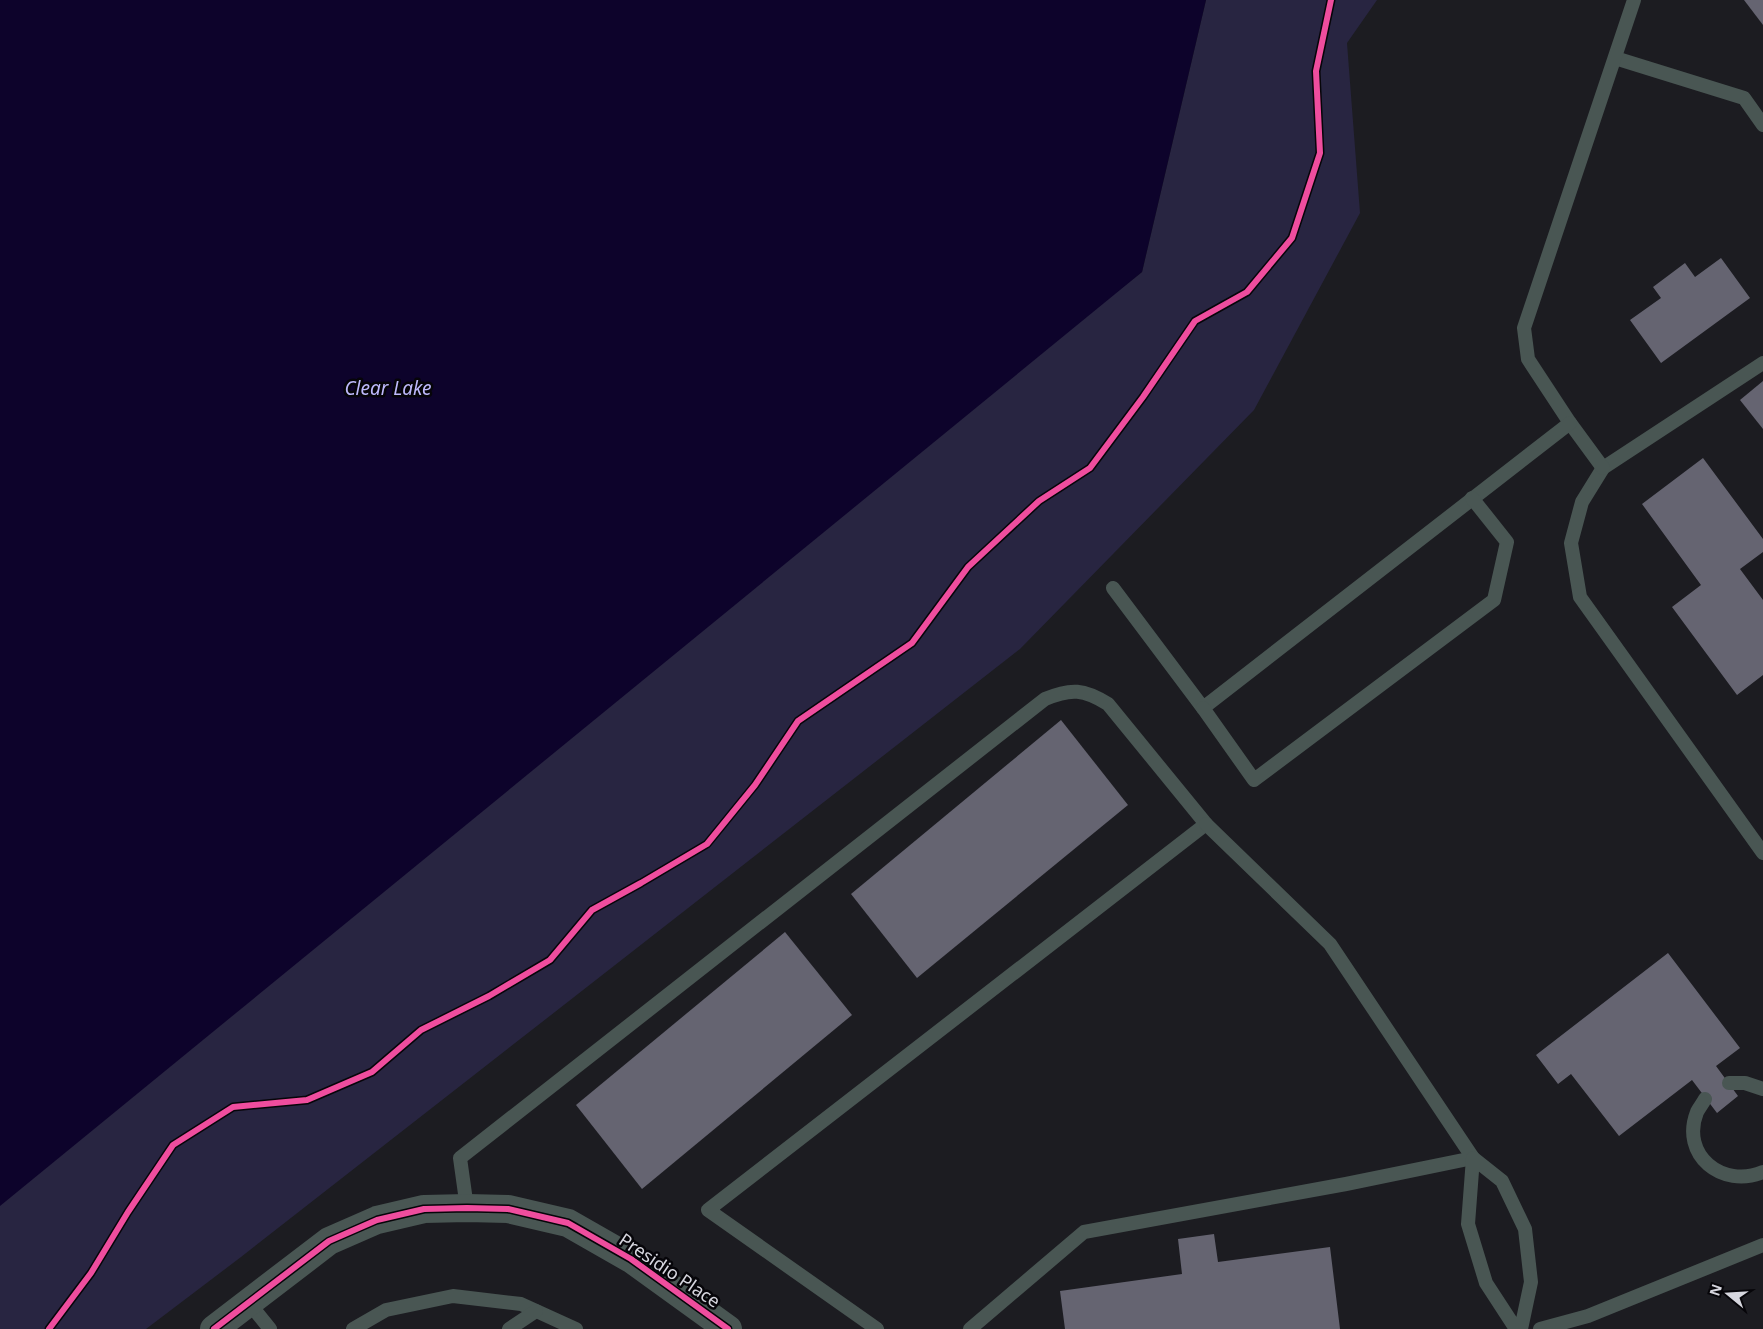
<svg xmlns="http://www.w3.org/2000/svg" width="1763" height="1329" font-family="'Noto Sans',sans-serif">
  <rect width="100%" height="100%" fill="#1c1c21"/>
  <!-- green -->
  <polygon fill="#282541" points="1206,0 1377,0 1347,43 1360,213 1254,410 1020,649 241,1257 146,1329 0,1329 0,1162 1142,272"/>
  <!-- water -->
  <polygon fill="#0d032b" points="0,0 1206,0 1142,272 0,1206"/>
  <!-- building -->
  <g fill="#656471">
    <polygon points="1744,0 1763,0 1763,25"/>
    <polygon points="1721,258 1750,298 1661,363 1630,320 1661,298 1653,287 1685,263 1695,277"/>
    <polygon points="1763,381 1763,429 1740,400"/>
    <polygon points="1703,458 1763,539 1763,552 1740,569 1763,600 1763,675 1737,695 1672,607 1701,585 1642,504"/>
    <polygon points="1061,720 1128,805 917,978 851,894"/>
    <polygon points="785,932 852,1015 642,1189 576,1105"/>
    <polygon points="1668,953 1740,1048 1716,1066 1738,1096 1717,1113 1692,1080 1619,1136 1571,1074 1558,1084 1536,1055"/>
    <polygon points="1214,1234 1218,1262 1330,1247 1340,1329 1065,1329 1060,1291 1182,1274 1178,1239"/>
  </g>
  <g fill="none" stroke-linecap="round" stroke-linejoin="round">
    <!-- service -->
    <g stroke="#495653" stroke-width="14">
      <polyline points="1615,58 1744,98 1763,125"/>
      <polyline points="1763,363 1603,468 1582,502 1571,543 1580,597 1763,853"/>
      <polyline points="1603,468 1570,423 1528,359 1524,328 1634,0"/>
      <polyline points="1113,588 1203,708 1570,423"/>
      <polyline points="1203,708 1254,780 1494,600 1507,542 1472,498"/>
      <polyline points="1729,1083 1745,1083 1763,1089"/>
      <path d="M1705,1099C1703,1103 1699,1108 1697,1112C1680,1155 1722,1189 1763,1172"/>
      <path d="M467,1208L460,1158L1045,699C1071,688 1084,689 1108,704L1206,824L708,1210L877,1329"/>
      <polyline points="249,1303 270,1329"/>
      <polyline points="353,1329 386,1310 453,1296 521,1304 576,1329"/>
      <polyline points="509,1329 536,1311"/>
      <polyline points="970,1329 1084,1232 1346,1184 1473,1158 1330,944 1206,824"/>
      <polyline points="1516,1329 1486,1283 1468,1224 1473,1158 1502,1181 1525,1229 1531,1282 1521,1329"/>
      <polyline points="1540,1329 1588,1316 1763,1245"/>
    </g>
    <!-- minor -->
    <polyline stroke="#495653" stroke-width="28" points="214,1329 329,1241 377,1220 424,1209 467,1208 508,1209 568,1223 631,1259 728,1329"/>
    <!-- cycleway casing -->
    <g stroke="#060509" stroke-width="9">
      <g id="cycleway">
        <polyline points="49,1329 91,1273 128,1212 173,1145 233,1107 307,1100 372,1072 421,1030 489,996 550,960 592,910 641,883 707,844 755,785 798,721 912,643 968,567 1039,501 1090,468 1143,397 1195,321 1247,292 1292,238 1320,153 1316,71 1331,0"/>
        <polyline points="214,1329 329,1241 377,1220 424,1209 467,1208 508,1209 568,1223 631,1259 728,1329"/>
      </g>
    </g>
    <!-- cycleway -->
    <use href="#cycleway" stroke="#ef4d9e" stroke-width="6"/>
  </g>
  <g text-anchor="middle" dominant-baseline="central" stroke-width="5" stroke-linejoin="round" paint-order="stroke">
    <!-- street labels -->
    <g font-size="18" fill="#d6d6de" stroke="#060509">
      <text transform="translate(670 1270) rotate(34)">Presidio Place</text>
    </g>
    <!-- water labels -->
    <g font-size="19" font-style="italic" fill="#beb9fc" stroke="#060509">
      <text x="388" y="388">Clear Lake</text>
    </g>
  </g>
  <!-- north arrow -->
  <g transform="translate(1728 1294) rotate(288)" stroke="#060509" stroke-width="4" paint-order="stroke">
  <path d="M0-4L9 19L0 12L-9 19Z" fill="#d6d6de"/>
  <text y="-8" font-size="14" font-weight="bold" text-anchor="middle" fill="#d6d6de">N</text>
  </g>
</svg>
